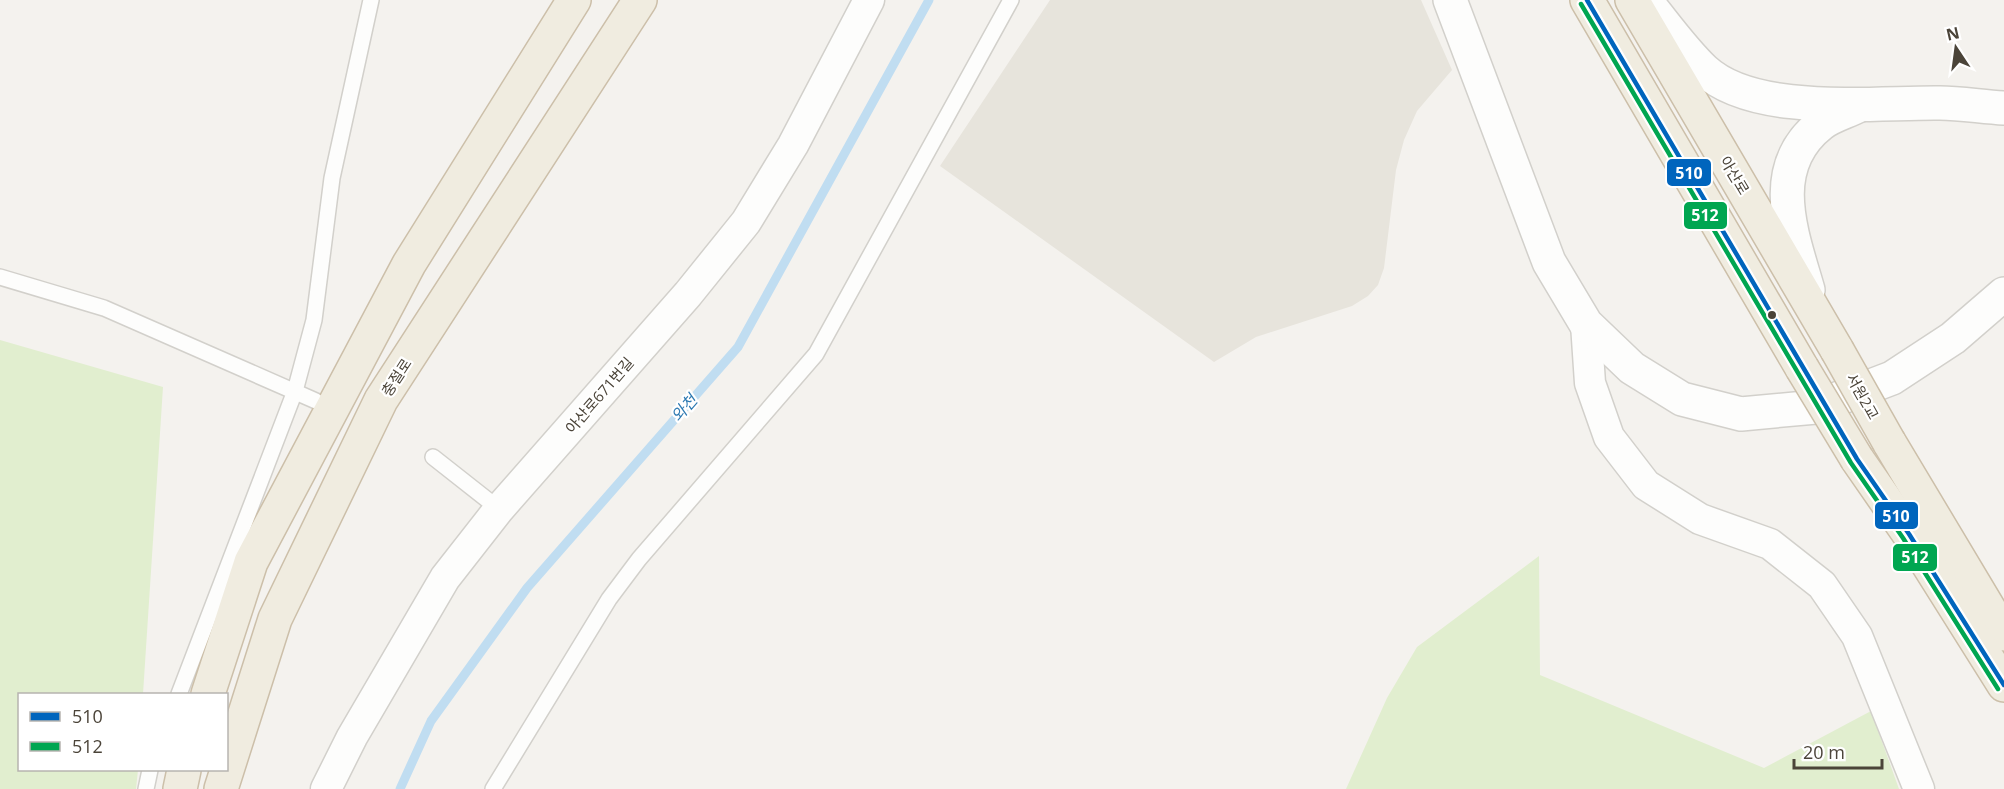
<svg xmlns="http://www.w3.org/2000/svg" width="2004" height="789" font-family="'Open Sans','Noto Sans KR',sans-serif">
  <rect width="100%" height="100%" fill="#f4f2ee"/>
  <!-- residential -->
  <polygon fill="#e7e4dc" points="1050,0 1421,0 1452,70 1417,111 1404,140 1396,170 1384,268 1378,285 1368,296 1352,306 1256,337 1214,362 940,166"/>
  <!-- green -->
  <g fill="#e1eecf">
    <polygon points="0,340 163,387 143,694 20,694 20,770 138,770 136,789 0,789"/>
    <polygon points="1539,556 1540,675 1764,768 1871,711 1899,789 1346,789 1387,698 1417,647"/>
  </g>
  <g fill="none" stroke-linecap="round" stroke-linejoin="round">
    <!-- stream -->
    <polyline stroke="#c0ddf1" stroke-width="9" points="400,789 431,721 527,588 738,347 929,0"/>
    <!-- service casing -->
    <g stroke="#d2d0cb" stroke-width="18">
      <g id="service">
        <polyline points="0,277 104,308 316,401"/>
        <polyline points="433,457 499,509"/>
        <polyline points="179,694 295,391 314,320 332,178 371,0"/>
        <polyline points="146,789 150,770"/>
        <polyline points="493,789 609,599 639,559 816,354 1011,0"/>
      </g>
    </g>
    <!-- minor casing -->
    <g stroke="#d2d0cb" stroke-width="33">
      <g id="minor">
        <polyline points="1586,324 1590,383 1609,437 1646,485 1700,519 1770,544 1822,585 1857,636 1919,789"/>
        <polyline points="326,789 352,737 445,578 499,509 688,294 746,222 793,145 869,0"/>
      </g>
    </g>
    <!-- tertiary casing -->
    <g stroke="#d2d0cb" stroke-width="36">
      <g id="tertiary">
        <polyline points="1450,0 1549,262 1586,324 1632,368 1682,399 1741,414 1816,407 1892,378 1953,338 2004,294"/>
        <path d="M1645,0C1664,23 1682,49 1704,70C1755,117 1875,102 1940,103C1961,103 1983,107 2004,108"/>
        <path d="M1808,290C1792,234 1765,168 1821,124C1831,116 1846,112 1858,106"/>
      </g>
    </g>
    <!-- trunk casing -->
    <g stroke="#ccbfa9" stroke-width="36">
      <g id="trunk">
        <polyline points="1587,0 1802,368"/>
        <polyline points="1632,0 1837,350"/>
        <polyline points="1889,442 2004,634"/>
        <polyline points="1857,459 1909,534 2004,685"/>
        <polyline points="208,694 251,562 409,264 574,0"/>
        <polyline points="180,789 184,770"/>
        <polyline points="221,789 275,619 381,400 640,0"/>
      </g>
    </g>
    <!-- service -->
    <use href="#service" stroke="#fdfdfc" stroke-width="15"/>
    <!-- minor -->
    <use href="#minor" stroke="#fdfdfc" stroke-width="30"/>
    <!-- tertiary -->
    <use href="#tertiary" stroke="#fdfdfc" stroke-width="33"/>
    <!-- trunk -->
    <use href="#trunk" stroke="#f0ece0" stroke-width="33"/>
    <!-- trunk-bridge casing -->
    <g stroke="#ccbfa9" stroke-width="36" stroke-linecap="butt">
      <g id="trunk-bridge">
        <polyline points="1837,350 1889,442"/>
        <polyline points="1802,368 1857,459"/>
      </g>
    </g>
    <!-- trunk-bridge -->
    <use href="#trunk-bridge" stroke="#f0ece0" stroke-width="33"/>
    <!-- bus-1 casing -->
    <g stroke="#fff" stroke-width="9">
      <polyline id="bus-1" points="1587,0 1857,459 1909,534 2004,685"/>
    </g>
    <!-- bus-2 casing -->
    <g stroke="#fff" stroke-width="9">
      <polyline id="bus-2" points="1581,4 1851,463 1903,538 1998,689"/>
    </g>
    <!-- bus-1 -->
    <use href="#bus-1" stroke="#0065bd" stroke-width="4.5"/>
    <!-- bus-2 -->
    <use href="#bus-2" stroke="#00a651" stroke-width="4.5"/>
  </g>
  <!-- markers -->
  <circle fill="#4b4439" stroke="#fff" stroke-width="2" cx="1772" cy="315" r="5"/>
  <g text-anchor="middle" dominant-baseline="central" stroke-width="4.5" stroke-linejoin="round" paint-order="stroke">
    <!-- street labels -->
    <g font-size="15" fill="#4b4439" stroke="#fff">
      <text transform="translate(1735 175) rotate(59)">아산로</text>
      <text transform="translate(396 377) rotate(-57)">충절로</text>
      <text transform="translate(599 395) rotate(-49)">아산로671번길</text>
      <text transform="translate(1863 396) rotate(61)">서원2교</text>
    </g>
    <!-- water labels -->
    <g font-size="16" font-style="italic" fill="#2e7ab2" stroke="#fff">
      <text transform="translate(684 408) rotate(-49)">와천</text>
    </g>
  </g>
  <g stroke="#fff" stroke-width="2">
    <rect x="1666" y="158" width="46" height="29" rx="6" fill="#0065bd"/>
    <rect x="1683" y="201" width="45" height="29" rx="6" fill="#00a651"/>
    <rect x="1874" y="501" width="45" height="29" rx="6" fill="#0065bd"/>
    <rect x="1892" y="543" width="46" height="29" rx="6" fill="#00a651"/>
  </g>
  <g font-size="16" text-anchor="middle" font-weight="bold" fill="#fff">
    <text x="1689" y="179">510</text>
    <text x="1705" y="221">512</text>
    <text x="1896" y="522">510</text>
    <text x="1915" y="563">512</text>
  </g>
  <!-- legend -->
  <rect x="18" y="693" width="210" height="78" fill="#ffffff" stroke="#b7b4b0" stroke-width="1.5"/>
  <rect x="30" y="712" width="30" height="9" fill="#0065bd" stroke="#b7b4b0" stroke-width="1.5"/>
  <text x="72" y="723" font-size="18" fill="#4b4439">510</text>
  <rect x="30" y="742" width="30" height="9" fill="#00a651" stroke="#b7b4b0" stroke-width="1.5"/>
  <text x="72" y="753" font-size="18" fill="#4b4439">512</text>
  <!-- north arrow -->
  <g transform="translate(1956 48) rotate(347)" stroke="#ffffff" stroke-width="4.5" paint-order="stroke">
  <path d="M0-4.5L10 22L0 15L-10 22Z" fill="#4b4439"/>
  <text y="-9" font-size="16" font-weight="bold" text-anchor="middle" fill="#4b4439">N</text>
  </g>
  <!-- scale -->
  <path d="M1794 759v9h88v-9" fill="none" stroke="#4b4439" stroke-width="3"/>
  <text x="1803" y="759" font-size="18" fill="#4b4439" stroke="#ffffff" stroke-width="4.5" paint-order="stroke">20 m</text>
</svg>
